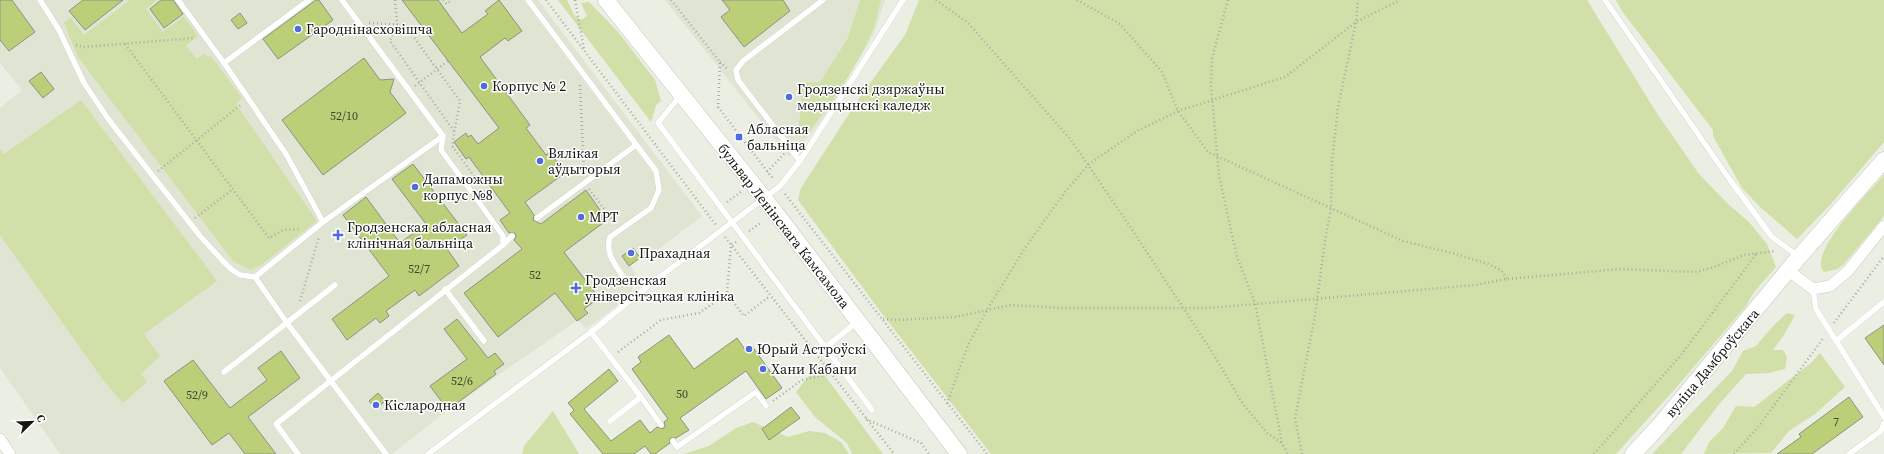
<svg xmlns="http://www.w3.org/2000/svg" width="1884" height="454" font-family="'Source Serif 4',serif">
  <rect width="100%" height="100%" fill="#ebeee3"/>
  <!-- built -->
  <g fill="#dfe5d2">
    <polygon points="0,0 538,0 702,216 652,254 640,258 630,265 635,274 631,295 586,329 578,320 448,410 392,454 60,454 0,368 0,108 22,90 0,63"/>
    <polygon points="665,0 885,0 874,34 849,76 824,117 807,139 789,157"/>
  </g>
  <!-- green -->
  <g fill="#d1dfa9">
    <polygon points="130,0 157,0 146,9 163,32 184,16 198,36 186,46 197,59 204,53 207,57 211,56 242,98 236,104 317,221 261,265 251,270 233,261 78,57 64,23 70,17 84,35"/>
    <polygon points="558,0 567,0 574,15 581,20 587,16 581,3 589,2 618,32 655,80 661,101 656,105 651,122"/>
    <path d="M860,0H881C878,11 876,23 872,32C855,70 830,106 804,138L798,130L802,102L799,83L820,82L848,38Z"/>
    <polygon points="919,0 1587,0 1656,112 1699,174 1728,204 1749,222 1767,244 1776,267 1754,292 1746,306 1674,390 1616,454 991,454 880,311 798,200 801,188 860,97 905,35"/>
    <polygon points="1616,0 1884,0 1884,142 1830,205 1797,239 1759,206 1742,188 1713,136 1713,130 1622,11"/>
    <polygon points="81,100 217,281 144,334 160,356 141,374 147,382 123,403 103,380 0,235 0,149 4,154"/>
    <path d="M1884,175V216L1844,264L1838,269L1824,272C1806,254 1871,190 1884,175Z"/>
    <polygon points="1787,313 1795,315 1784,335 1773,350 1783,350 1787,357 1785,369 1769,373 1746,374 1720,403 1681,454 1652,454 1732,371 1743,351 1756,346 1773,326"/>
    <polygon points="1820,353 1845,387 1815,414 1789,431 1771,453 1704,454 1709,442 1723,428 1736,406 1754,407 1811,363"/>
    <polygon points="817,365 883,454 852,454 847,443 815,417 796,392"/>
    <polygon points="553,411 579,454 522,454 524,446"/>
    <polygon points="753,422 788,437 809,431 825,433 841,442 849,454 684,454 709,446 736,428"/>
  </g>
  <!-- building -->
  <g fill="#bacf78" stroke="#8d9186">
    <polygon points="0,0 12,0 35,32 9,51 0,40"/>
    <polygon points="83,0 123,0 85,30 69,11"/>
    <polygon points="161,0 173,0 183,14 164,28 150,9"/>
    <polygon points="316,0 319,0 333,20 278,59 263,39"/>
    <polygon points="402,0 438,0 462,33 488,14 485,11 499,0 522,31 508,41 505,38 480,57 530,125 526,128 546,155 550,152 565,173 525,202 534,215 533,220 541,224 586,190 607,220 564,252 599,298 584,309 588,313 577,321 555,293 498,337 464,293 522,249 514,240 516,237 515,233 509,233 500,220 510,213 469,157 466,159 454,142 466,133 468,137 471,135 478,144 499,128"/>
    <polygon points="722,0 783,0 790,11 744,47 721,17 730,10"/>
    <polygon points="240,13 247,23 238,29 231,20"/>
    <polygon points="364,58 380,80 394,79 390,92 406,113 323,175 282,120"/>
    <polygon points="41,72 54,89 43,98 29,81"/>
    <polygon points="413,164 467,235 447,249 459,266 419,296 415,290 386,311 389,316 380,323 376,318 347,340 332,319 389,276 343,215 366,197 400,243 426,224 392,179"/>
    <polygon points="633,248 640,258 629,266 622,256"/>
    <polygon points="457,319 488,358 495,353 504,364 494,371 496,374 448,410 430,386 467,359 444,329"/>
    <polygon points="1884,325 1884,365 1865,338"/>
    <polygon points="669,335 694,369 737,338 746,351 752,346 782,388 766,399 746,371 680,418 689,430 676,438 670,438 670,443 655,454 651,454 645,446 634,454 603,454 570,414 574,410 568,403 609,369 618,381 584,409 611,441 640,420 650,433 657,427 663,429 665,426 664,422 668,419 632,369 641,362 638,357"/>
    <polygon points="281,351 300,378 248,417 276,454 245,454 229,433 212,445 164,381 193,360 230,408 267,380 258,368"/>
    <polygon points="378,393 385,401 376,409 369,401"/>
    <polygon points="1849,397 1863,417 1812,454 1777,454 1801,437 1799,434"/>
    <polygon points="791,407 800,418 769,440 762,429"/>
  </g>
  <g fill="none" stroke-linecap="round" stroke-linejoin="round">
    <!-- lane casing -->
    <g stroke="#c4c7bc" stroke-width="6">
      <g id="lane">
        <polyline points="40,0 59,30 84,83 109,120 200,236 222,260 232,270 240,275 255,277 287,323 386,454"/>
        <polyline points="178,0 224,63 286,154 323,222"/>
        <polyline points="342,0 443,136 441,150 471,191"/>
        <path d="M528,0L656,171L659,190L651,208L610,237C605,254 615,264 624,278L653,282"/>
        <polyline points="1605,0 1730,180 1772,237 1798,256"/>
        <polyline points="224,63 309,0"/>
        <polyline points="680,96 658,123 872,410"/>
        <polyline points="800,161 738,80 736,70 743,61 823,0"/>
        <polyline points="537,218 636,145"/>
        <polyline points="503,245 512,236"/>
        <polyline points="255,277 323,222 443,136"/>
        <polyline points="445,289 484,341"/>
        <polyline points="1813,289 1816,309 1884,417"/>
        <polyline points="591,332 641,397 610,421"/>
        <polyline points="1836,341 1884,302"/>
        <polyline points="825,348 858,321"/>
        <polyline points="224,372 335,285"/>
        <polyline points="641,397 661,425"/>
        <polyline points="673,441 677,447 756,392 766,406"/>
        <polyline points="298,454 276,424 503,245 503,236 476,198"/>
        <polyline points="428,454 591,332 653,282 780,186 800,161 903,0"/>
        <polyline points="1849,454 1881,431 1884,423"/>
      </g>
    </g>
    <!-- street casing -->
    <g stroke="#c4c7bc" stroke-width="12">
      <g id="street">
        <polyline points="1789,271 1813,289 1830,286 1848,271 1884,226"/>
        <polyline points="0,439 10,454"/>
      </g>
    </g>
    <!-- secondary casing -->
    <g stroke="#c4c7bc" stroke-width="17">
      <g id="secondary">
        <polyline points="606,0 775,212 959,454"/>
        <polyline points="1633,454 1659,426 1799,257 1884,160"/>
      </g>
    </g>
    <!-- path -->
    <g stroke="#aaaca3" stroke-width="2.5" stroke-dasharray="1 3" stroke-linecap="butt">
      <polyline points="395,0 397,24 390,41 454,131"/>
      <polyline points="443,0 447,4 452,0"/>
      <polyline points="546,0 716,225"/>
      <polyline points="575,0 584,49"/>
      <polyline points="671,0 720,62 718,107 774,180"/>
      <polyline points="936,0 968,23 1071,140 1129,225 1212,352 1243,404 1267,433 1282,443"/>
      <polyline points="1077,0 1120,24 1162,72 1178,111 1208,152 1403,241 1456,254 1488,264 1501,270 1507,279"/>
      <polyline points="1228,0 1212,58 1211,85 1219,176 1237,257 1255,303 1282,443 1288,454"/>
      <polyline points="369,23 405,25 460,101 452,146 477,180 475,181"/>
      <polyline points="125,44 269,238 283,230 299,229"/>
      <polyline points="76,45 84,47 195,38"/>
      <polyline points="720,62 728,70"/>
      <polyline points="580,85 584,173"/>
      <polyline points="415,86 448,61"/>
      <polyline points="158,171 242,104"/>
      <polyline points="767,172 785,153"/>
      <polyline points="589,189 615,223"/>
      <polyline points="785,194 987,454"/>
      <polyline points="727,202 741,192"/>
      <polyline points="195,218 233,189"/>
      <polyline points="749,231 762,222"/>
      <polyline points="725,237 894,454"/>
      <polyline points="736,242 731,245 727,294 744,316 770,296"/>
      <polyline points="300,301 319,237"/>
      <polyline points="883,319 896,320 955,317 1011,305 1063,308 1209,308 1475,285 1507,279 1620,269 1695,272 1711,268 1744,255 1776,251"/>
      <polyline points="1834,323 1884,256"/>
      <polyline points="618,352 661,320 699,313 727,294"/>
      <polyline points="773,401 802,380 830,374"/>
      <polyline points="947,404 968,345 987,310 1025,248 1065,192 1089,164 1137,131 1178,111 1285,77 1356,22 1400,0"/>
      <polyline points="866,419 921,443 929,454"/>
      <polyline points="1302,454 1295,418 1314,321 1326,234 1331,209 1332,162 1338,107 1356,22 1358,0"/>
      <polyline points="1594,454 1681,355 1757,253"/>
      <polyline points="1734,454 1759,426 1824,337"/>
    </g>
    <!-- lane -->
    <use href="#lane" stroke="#fff" stroke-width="5.5"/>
    <!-- street -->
    <use href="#street" stroke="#fff" stroke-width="11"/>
    <!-- secondary -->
    <use href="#secondary" stroke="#fff" stroke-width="16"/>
  </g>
  <!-- markers -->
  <g fill="#506adf" stroke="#fff" stroke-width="1.5">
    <circle cx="298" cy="29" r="4"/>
    <circle cx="484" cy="86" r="4"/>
    <circle cx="789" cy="97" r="4"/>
    <rect x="735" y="133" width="8" height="8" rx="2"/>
    <circle cx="540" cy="161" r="4"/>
    <circle cx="415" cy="187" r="4"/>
    <circle cx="581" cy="217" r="4"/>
    <path d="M336 229h4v4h4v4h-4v4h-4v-4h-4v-4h4z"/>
    <circle cx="631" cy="253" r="4"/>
    <path d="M574 282h4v4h4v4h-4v4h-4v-4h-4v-4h4z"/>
    <circle cx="749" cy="349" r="4"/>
    <circle cx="763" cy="369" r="4"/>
    <circle cx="376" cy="405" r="4"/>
  </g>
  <g text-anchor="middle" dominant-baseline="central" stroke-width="3" stroke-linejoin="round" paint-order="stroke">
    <!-- number labels -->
    <g font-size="12" fill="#3e442c">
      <text x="344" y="116">52/10</text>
      <text x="419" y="269">52/7</text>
      <text x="535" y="275">52</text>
      <text x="462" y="381">52/6</text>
      <text x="682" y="394">50</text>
      <text x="197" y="395">52/9</text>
      <text x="1836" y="422">7</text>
    </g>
    <!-- poi labels -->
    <g font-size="14" fill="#141612" stroke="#fff" text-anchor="start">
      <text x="306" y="29">Гароднінасховішча</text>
      <text x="492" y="86">Корпус № 2</text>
      <text x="797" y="89">Гродзенскі дзяржаўны<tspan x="797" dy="16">медыцынскі каледж</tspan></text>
      <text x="747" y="129">Абласная<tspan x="747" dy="16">бальніца</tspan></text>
      <text x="548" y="153">Вялікая<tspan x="548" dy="16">аўдыторыя</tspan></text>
      <text x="423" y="179">Дапаможны<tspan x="423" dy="16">корпус №8</tspan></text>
      <text x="589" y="217">МРТ</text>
      <text x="347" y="227">Гродзенская абласная<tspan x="347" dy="16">клінічная бальніца</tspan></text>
      <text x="639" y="253">Прахадная</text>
      <text x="585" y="280">Гродзенская<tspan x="585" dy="16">універсітэцкая клініка</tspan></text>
      <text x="757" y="349">Юрый Астроўскі</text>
      <text x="771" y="369">Хани Кабани</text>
      <text x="384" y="405">Кіслародная</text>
    </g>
    <!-- street labels -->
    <g font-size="14" fill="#141612" stroke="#fff">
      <text transform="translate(784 226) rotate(52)">бульвар Ленінскага Камсамола</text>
      <text transform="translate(1712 363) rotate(-50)">вуліца Дамброўскага</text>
    </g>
  </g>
  <!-- north arrow -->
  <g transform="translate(32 422) rotate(67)" stroke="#ffffff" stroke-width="3" paint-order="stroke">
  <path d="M0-3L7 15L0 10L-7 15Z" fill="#141612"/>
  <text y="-6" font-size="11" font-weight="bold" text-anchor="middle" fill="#141612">С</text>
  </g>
</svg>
